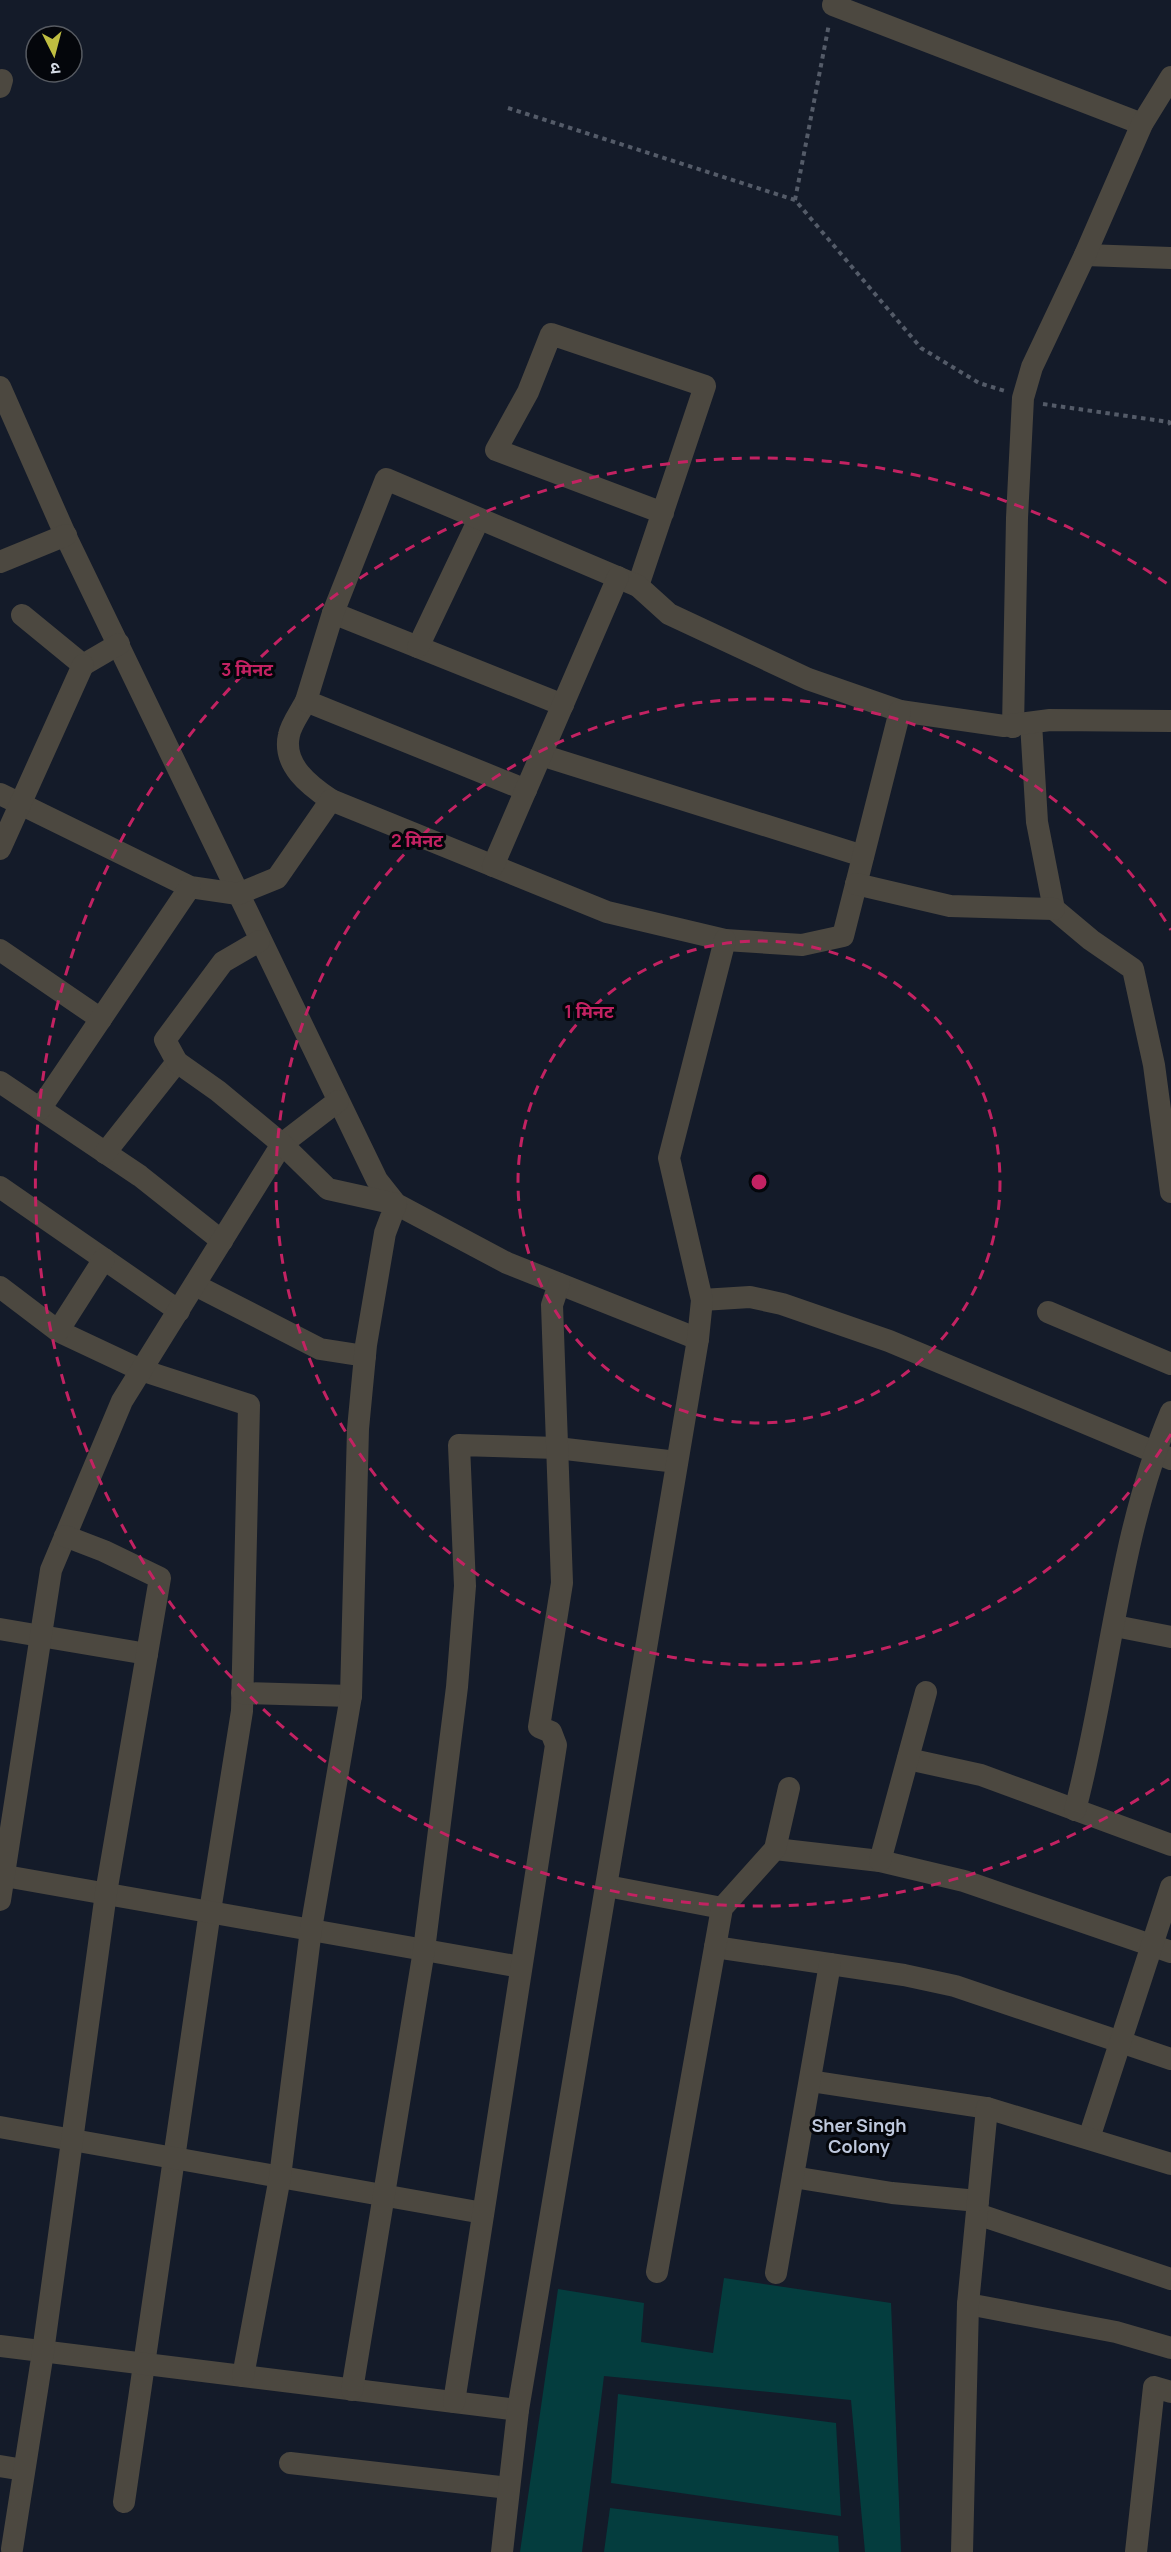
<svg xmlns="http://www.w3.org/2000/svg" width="1171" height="2552" font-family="Manrope,'Noto Sans Devanagari',sans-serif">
  <rect width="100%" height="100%" fill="#141b29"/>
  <!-- water -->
  <g fill="#043d3e">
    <polygon points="724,2278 891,2303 901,2552 865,2552 851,2400 604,2376 582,2552 520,2552 558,2289 644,2303 641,2342 713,2353"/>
    <polygon points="618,2394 836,2423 841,2516 611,2483"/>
    <polygon points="610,2508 838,2536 839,2552 604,2552"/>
  </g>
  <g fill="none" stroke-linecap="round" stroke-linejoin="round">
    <!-- path -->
    <g stroke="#545b68" stroke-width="4" stroke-dasharray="4.5 4.5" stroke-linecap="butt">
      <polyline points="508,108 795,200 921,348 979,383 1005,391"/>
      <polyline points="795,200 829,24"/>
      <polyline points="1043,404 1169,422 1171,426"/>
    </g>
    <!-- street -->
    <g stroke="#4c4840" stroke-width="22">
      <polyline points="833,5 1142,124"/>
      <polyline points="0,87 2,80"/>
      <polyline points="1085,255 1171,258"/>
      <polyline points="0,387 68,541 377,1180 396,1204 507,1263 698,1339"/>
      <polyline points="0,562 66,535"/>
      <polyline points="638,586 705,386 551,334 528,392 496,450 663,513"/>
      <polyline points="333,613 563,705"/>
      <polyline points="22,615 83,665 119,644"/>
      <polyline points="418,647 479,519"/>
      <path d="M306,701C301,711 291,724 289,735C282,765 310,786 331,800"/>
      <polyline points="1031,723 1037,822 1054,909 1091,940 1133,969 1154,1065 1171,1192"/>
      <polyline points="1013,727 1017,518 1023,398 1032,367 1085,255 1142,124 1171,77"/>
      <polyline points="541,755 863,856"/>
      <polyline points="526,790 306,701 333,613 386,479 638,586 669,614 808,679 900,711 1004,726 1050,720 1171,721"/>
      <polyline points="0,794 190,887 238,894 277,878 331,800 607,912 725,940 802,945 843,936 900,711"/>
      <polyline points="0,849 83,665"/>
      <polyline points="493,866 618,577"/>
      <polyline points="856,884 950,906 1054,909"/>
      <polyline points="0,950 101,1019"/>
      <polyline points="0,1082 140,1176 222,1241"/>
      <polyline points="40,1109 190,887"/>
      <polyline points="105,1153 177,1062"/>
      <polyline points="0,1187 179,1311"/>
      <polyline points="195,1285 320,1349 365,1356"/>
      <polyline points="0,1287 58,1331 141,1370 249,1405 242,1711 210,1911 124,2502"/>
      <polyline points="702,1300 750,1297 782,1304 889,1341 1171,1459"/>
      <polyline points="1048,1312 1171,1364"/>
      <polyline points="58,1331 104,1259"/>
      <polyline points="1115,1626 1171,1637"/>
      <polyline points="0,1629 147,1654"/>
      <polyline points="242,1693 351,1696"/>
      <polyline points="908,1759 981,1775 1171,1845"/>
      <path d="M1075,1810C1110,1679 1118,1536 1171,1412"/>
      <polyline points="775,1849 880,1861 964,1881 1171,1952"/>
      <polyline points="880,1861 926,1692"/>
      <polyline points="0,1875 521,1967"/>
      <polyline points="607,1886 722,1908"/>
      <polyline points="0,1900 51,1570 122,1401 282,1144 338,1101"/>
      <polyline points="715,1947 904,1975 955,1986 1171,2059"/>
      <polyline points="810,2081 987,2108"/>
      <polyline points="0,2127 483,2213"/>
      <polyline points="1089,2138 1171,1887"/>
      <polyline points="793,2177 892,2193 978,2201"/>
      <polyline points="977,2214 1171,2279"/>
      <polyline points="657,2272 722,1908 775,1849 789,1788"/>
      <polyline points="776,2273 830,1964"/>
      <polyline points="968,2304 1116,2332 1171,2348"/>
      <polyline points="0,2346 518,2410"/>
      <polyline points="243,2376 280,2177 311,1929 351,1696 358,1429 366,1345 385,1233 396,1204 328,1189 282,1144 218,1091 177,1062 165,1040 223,962 259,941"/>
      <polyline points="352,2390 424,1950 457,1687 465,1586 459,1445 557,1448 677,1462"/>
      <polyline points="454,2402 556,1745 551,1732 539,1727 562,1583 552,1305 559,1284"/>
      <polyline points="290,2463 509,2488"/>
      <polyline points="0,2466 24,2470"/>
      <polyline points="12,2549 43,2352 106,1893 160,1578 104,1551 65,1536"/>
      <polyline points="502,2552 518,2410 698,1339 702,1300 669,1158 725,940"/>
      <polyline points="962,2552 968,2304 987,2108 1171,2164"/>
      <polyline points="1136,2552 1154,2387 1171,2392"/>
    </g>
  </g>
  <!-- distance rings -->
  <g fill="none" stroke="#c32262" stroke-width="3" stroke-dasharray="10 8">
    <circle cx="759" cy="1182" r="241"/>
    <path d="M1171 1434A483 483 0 1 1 1171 930"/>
    <path d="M1169 1779A724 724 0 1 1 1169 585"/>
  </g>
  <g text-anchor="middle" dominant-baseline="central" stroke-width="6" stroke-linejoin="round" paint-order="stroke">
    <!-- neighbourhood labels -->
    <g font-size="18" font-weight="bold" fill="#bec8dd" stroke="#04060b">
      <text x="859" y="2125">Sher Singh<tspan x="859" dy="21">Colony</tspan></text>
    </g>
  </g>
  <circle cx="759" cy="1182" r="9" fill="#c32262" stroke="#04060b" stroke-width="3"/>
  <g font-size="18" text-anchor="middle" font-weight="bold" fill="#c32262" stroke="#04060b" stroke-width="6" stroke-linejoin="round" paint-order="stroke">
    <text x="247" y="676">3 मिनट</text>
    <text x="417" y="847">2 मिनट</text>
    <text x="589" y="1018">1 मिनट</text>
  </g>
  <!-- north arrow -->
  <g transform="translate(54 54) rotate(174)"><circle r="28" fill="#04060b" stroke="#575b62" stroke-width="1.5"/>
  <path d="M0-4.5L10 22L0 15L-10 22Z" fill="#c0be41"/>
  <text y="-9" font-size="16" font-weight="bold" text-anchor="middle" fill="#d4dae4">उ</text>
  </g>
</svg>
